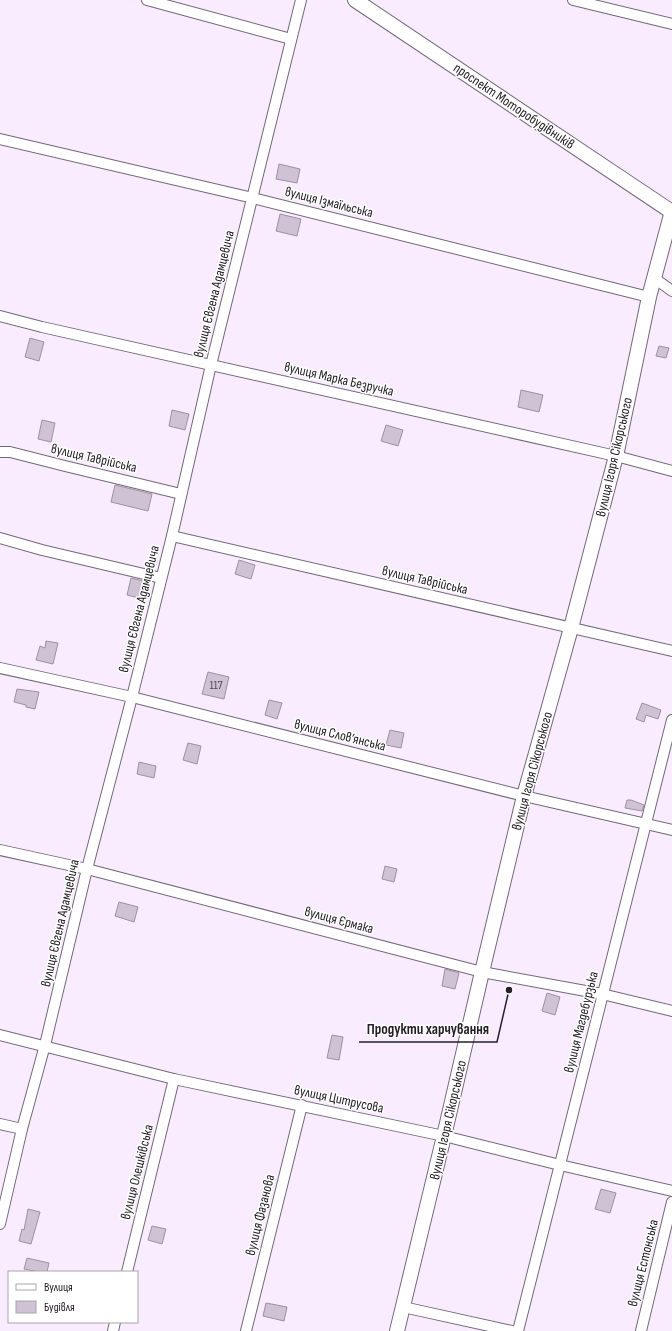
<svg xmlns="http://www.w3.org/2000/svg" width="672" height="1331" font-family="'Sofia Sans Condensed',sans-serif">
  <rect width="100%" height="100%" fill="#f9ecfe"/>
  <!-- building -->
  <g fill="#cfc2d4" stroke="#9d90a1">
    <polygon points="279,164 300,169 297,183 276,179"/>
    <polygon points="280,214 301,219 297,236 276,231"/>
    <polygon points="30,338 44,342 39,361 25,357"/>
    <polygon points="659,346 669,348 666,358 656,356"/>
    <polygon points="521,390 543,395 539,412 518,407"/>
    <polygon points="172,410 189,414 185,430 169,426"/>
    <polygon points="42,420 55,423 51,442 38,439"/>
    <polygon points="386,425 403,430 398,446 381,441"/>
    <polygon points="115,485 152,494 148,511 111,502"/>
    <polygon points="239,560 255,565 251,579 235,574"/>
    <polygon points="131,578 148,582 143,599 127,595"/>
    <polygon points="46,641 58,643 53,664 36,660 40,646 45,648"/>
    <polygon points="208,672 229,677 224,699 202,694"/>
    <polygon points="17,689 39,692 35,709 26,707 26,705 14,702"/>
    <polygon points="269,700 282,703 277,719 265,715"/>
    <polygon points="642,703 661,710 658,719 646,715 644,722 636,719"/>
    <polygon points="390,730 404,733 401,748 386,745"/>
    <polygon points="188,743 201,746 197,764 183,760"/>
    <polygon points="139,762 156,766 154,778 137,774"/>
    <polygon points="627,800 631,800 644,805 642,811 625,808"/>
    <polygon points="385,866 397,869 394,882 382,879"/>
    <polygon points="119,902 138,907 134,922 115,916"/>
    <polygon points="445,969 459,973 455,989 442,986"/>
    <polygon points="547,993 560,997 555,1015 542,1011"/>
    <polygon points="332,1035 343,1037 339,1060 327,1058"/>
    <polygon points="601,1189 616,1193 610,1213 595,1209"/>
    <polygon points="28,1209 40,1212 31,1244 19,1241 22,1229 24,1230"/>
    <polygon points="152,1226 166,1229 162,1244 148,1240"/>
    <polygon points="27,1258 49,1263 47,1272 39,1272 24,1269"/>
    <polygon points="266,1303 287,1307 284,1321 263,1316"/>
  </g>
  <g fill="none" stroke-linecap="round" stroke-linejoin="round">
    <!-- minor casing -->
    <g stroke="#746878" stroke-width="12">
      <g id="minor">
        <polyline points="147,0 291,39"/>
        <polyline points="573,0 672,24"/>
        <polyline points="0,139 253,198 649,297"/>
        <polyline points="654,278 672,291"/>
        <polyline points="0,316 42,327 616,456 672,471"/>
        <polyline points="0,452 10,452 65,466 181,494"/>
        <polyline points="172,536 672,651"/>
        <polyline points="0,538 42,550 161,578"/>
        <polyline points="0,668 132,697 524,796 672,830"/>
        <polyline points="0,850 87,869 482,972 602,994 672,1011"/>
        <polyline points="0,1035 174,1079 444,1136 560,1165 672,1191"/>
        <polyline points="0,1124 22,1129"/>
        <polyline points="0,1224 22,1129 45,1045 87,869 132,697 172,536 211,365 301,0"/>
        <polyline points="127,1272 174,1079"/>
        <polyline points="403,1307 512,1331"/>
        <polyline points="113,1331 115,1322"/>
        <polyline points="246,1331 302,1105"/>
        <polyline points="518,1331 672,720"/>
        <polyline points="641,1331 672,1202"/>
      </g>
    </g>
    <!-- secondary casing -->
    <g stroke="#746878" stroke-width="16">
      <g id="secondary">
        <polyline points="355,0 672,212"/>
        <polyline points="397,1331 444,1136 482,972 524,796 571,628 616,456 649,297 672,211"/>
      </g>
    </g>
    <!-- minor -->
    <use href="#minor" stroke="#fff" stroke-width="10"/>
    <!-- secondary -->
    <use href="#secondary" stroke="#fff" stroke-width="14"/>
  </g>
  <g text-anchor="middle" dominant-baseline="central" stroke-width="3" stroke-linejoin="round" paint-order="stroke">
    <!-- number labels -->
    <g font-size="12" fill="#504953">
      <text x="216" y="685">117</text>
    </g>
    <!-- street labels -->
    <g font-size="14" fill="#262128" stroke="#fff">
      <text transform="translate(514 106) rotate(34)">проспект Моторобудівників</text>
      <text transform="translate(329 202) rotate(14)">вулиця Ізмаїльська</text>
      <text transform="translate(214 294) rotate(-76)">вулиця Євгена Адамцевича</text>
      <text transform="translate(339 379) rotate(13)">вулиця Марка Безручка</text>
      <text transform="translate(614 457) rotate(-77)">вулиця Ігоря Сікорського</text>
      <text transform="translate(94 458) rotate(13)">вулиця Таврійська</text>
      <text transform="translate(425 580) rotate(13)">вулиця Таврійська</text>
      <text transform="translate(139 609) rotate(-76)">вулиця Євгена Адамцевича</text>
      <text transform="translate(340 735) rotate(14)">вулиця Слов’янська</text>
      <text transform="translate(532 771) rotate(-75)">вулиця Ігоря Сікорського</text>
      <text transform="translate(339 920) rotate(15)">вулиця Єрмака</text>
      <text transform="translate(60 923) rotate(-77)">вулиця Євгена Адамцевича</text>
      <text transform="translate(581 1022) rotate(-76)">вулиця Магдебурзька</text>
      <text transform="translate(339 1099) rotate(12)">вулиця Цитрусова</text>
      <text transform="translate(448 1120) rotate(-77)">вулиця Ігоря Сікорського</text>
      <text transform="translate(137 1172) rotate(-76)">вулиця Олешківська</text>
      <text transform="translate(260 1215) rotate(-76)">вулиця Фазанова</text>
      <text transform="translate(643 1263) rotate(-76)">вулиця Естонська</text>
    </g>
  </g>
  <!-- callouts -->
  <path fill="none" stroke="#262128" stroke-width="1.5" d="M509 990L497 1042H359"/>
  <circle fill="#262128" stroke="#fff" stroke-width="1.5" cx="509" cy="990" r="4"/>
  <g font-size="15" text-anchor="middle" font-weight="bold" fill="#262128" stroke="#fff" stroke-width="3" stroke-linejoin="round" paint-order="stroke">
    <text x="428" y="1034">Продукти харчування</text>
  </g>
  <!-- legend -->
  <rect x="8" y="1271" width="130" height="52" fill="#ffffff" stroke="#a8a6a9"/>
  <rect x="16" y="1284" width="20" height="6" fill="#ffffff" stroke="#a8a6a9"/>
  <text x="44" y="1291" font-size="12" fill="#262128">Вулиця</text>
  <rect x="16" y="1301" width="20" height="12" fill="#cfc2d4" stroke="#a8a6a9"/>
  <text x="44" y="1311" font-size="12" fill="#262128">Будівля</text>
</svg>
